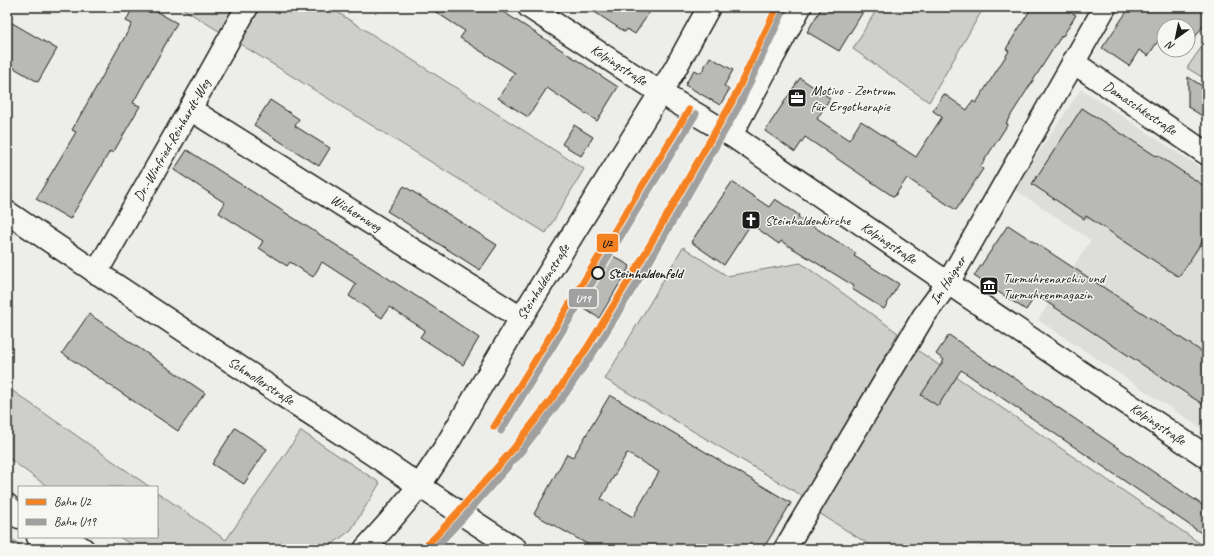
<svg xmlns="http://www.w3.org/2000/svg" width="1214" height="556" font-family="Caveat,sans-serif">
  <rect width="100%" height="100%" fill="#edede9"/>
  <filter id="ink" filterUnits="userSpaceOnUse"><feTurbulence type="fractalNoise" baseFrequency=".025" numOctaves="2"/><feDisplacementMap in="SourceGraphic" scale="8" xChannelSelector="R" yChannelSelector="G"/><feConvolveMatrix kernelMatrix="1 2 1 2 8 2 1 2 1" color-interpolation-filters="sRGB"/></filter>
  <g filter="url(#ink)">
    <!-- built -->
    <polygon fill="#ddddda" points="1081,89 1207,172 1207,432 1038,320 1091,240 1014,189"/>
    <!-- green -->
    <g fill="#cececb" stroke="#757574">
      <polygon points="180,7 329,7 584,169 546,233"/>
      <polygon points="878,7 984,7 929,102 853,49"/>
      <polygon points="1207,39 1207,80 1187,68"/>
      <polygon points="683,247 727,276 801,263 898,333 806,498 605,379"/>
      <polygon points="917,350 1207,548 1207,549 876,549 819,513"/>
      <polygon points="7,387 150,487 48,487 7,457"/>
      <polygon points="301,431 380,483 351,530 326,549 138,549 119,537 157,537 157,492 226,540"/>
      <polygon points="7,535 25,549 7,549"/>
    </g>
    <!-- building -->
    <g fill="#b9b9b6" stroke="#1c1c1c" fill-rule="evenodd">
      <polygon points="133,7 148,7 177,23 133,103 140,106 113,153 110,151 70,219 36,199 76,132 72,130 132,24 126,21"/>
      <polygon points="428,7 496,7 618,87 597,121 547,88 528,117 498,98 515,73 460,38 465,31"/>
      <polygon points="587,7 653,7 635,34 627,29 625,32"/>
      <polygon points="822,7 866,7 839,51 807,32"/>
      <polygon points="1032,7 1063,7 1076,15 1063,36 1062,35 1006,123 1008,124 980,167 983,169 956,210 907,178 894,197 805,137 795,152 765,131 800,78 830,98 817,119 849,140 861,121 916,157 942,117 933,111 944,94 967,110 973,101 976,103 1009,51 1006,49"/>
      <polygon points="1130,7 1207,7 1207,26 1203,26 1188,47 1188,26 1164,26 1164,37 1162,35 1148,56 1139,50 1129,66 1102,48"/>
      <polygon points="7,20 57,49 38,82 7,64"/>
      <polygon points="710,57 733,70 724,86 729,90 720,105 685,85 694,70 701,73"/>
      <polygon points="1188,77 1207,89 1207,119 1188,107"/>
      <polygon points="270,100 299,119 295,126 330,148 319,166 254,125"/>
      <polygon points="1082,108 1156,156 1157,155 1207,188 1207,234 1179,277 1086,216 1084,219 1032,184"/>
      <polygon points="574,125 593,137 581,156 562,144"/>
      <polygon points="187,150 441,312 479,338 463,365 420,337 425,330 389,307 382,318 349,296 356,284 322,262 313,277 290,262 287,266 259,248 263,241 219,213 225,203 174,170"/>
      <polygon points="732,182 769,207 775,199 799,215 798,217 856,253 854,256 899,284 884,309 852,289 854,286 781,241 779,244 751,224 724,265 691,242"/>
      <polygon points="404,186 497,245 480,270 387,211"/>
      <polygon points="1008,225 1207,355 1207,407 1036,295 1026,310 974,276"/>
      <polygon points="605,251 630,266 599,318 575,303"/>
      <polygon points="89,314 205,393 178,431 62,353"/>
      <polygon points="949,335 994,366 995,365 1207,508 1207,537 961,370 938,406 921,395 944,360 936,354"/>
      <path d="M610,395L791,503L763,549H596L534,514L567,454L573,457ZM627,453L659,472L633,517L601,499Z"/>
      <polygon points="235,428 267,449 244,484 212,464"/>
    </g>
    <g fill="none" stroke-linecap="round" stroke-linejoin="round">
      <!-- minor casing -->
      <g stroke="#1c1c1c" stroke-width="25">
        <g id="minor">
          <polyline points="529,7 661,93 731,135 948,283 1207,457"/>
          <polyline points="1073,62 1207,154"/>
          <polyline points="190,109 521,318"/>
          <polyline points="731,135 800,7"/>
          <path d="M7,212C118,288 230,361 342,434C400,472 457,512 516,549"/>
          <polyline points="96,273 190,109 247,7"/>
          <polyline points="785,549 923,317 948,283 1105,7"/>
        </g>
      </g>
      <!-- tertiary casing -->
      <g stroke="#1c1c1c" stroke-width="25">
        <polyline id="tertiary" points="365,549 390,521 420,485 446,446 521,318 675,69 709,7"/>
      </g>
      <!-- secondary casing -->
      <g stroke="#1c1c1c" stroke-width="25">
        <g id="secondary">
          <polyline points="7,505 19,517"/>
          <polyline points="38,537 50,549"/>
          <polyline points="65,537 83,549"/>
        </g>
      </g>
      <!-- minor -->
      <use href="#minor" stroke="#f6f6f2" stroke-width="22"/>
      <!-- tertiary -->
      <use href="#tertiary" stroke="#f6f6f2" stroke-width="22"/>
      <!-- secondary -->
      <use href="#secondary" stroke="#f6f6f2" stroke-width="22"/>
      <!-- rail-1 casing -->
      <g stroke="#f6f6f2" stroke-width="10">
        <g id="rail-1">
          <polyline points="494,427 689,110"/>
          <polyline points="422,549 435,537 458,512 514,448 560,388 587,348 639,264 732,102 777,7"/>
        </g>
      </g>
      <!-- rail-2 casing -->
      <g stroke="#f6f6f2" stroke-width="10">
        <g id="rail-2">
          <polyline points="501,431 696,114"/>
          <polyline points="434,549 464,517 520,453 566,393 594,352 646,268 739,106 784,10"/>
        </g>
      </g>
      <!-- rail-1 -->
      <use href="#rail-1" stroke="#f58220" stroke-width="7"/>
      <!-- rail-2 -->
      <use href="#rail-2" stroke="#a0a0a0" stroke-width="7"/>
    </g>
  </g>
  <!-- icons -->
  <defs>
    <g id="office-square" transform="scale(1)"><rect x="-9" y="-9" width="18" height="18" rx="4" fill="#1c1c1c" stroke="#f6f6f2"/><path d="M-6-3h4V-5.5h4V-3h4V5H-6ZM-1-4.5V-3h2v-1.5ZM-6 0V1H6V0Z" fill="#fff"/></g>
    <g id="church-square" transform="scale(1)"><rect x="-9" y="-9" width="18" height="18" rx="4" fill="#1c1c1c" stroke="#f6f6f2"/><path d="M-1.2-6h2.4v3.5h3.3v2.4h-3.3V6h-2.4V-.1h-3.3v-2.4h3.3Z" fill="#fff"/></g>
    <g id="museum-square" transform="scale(1)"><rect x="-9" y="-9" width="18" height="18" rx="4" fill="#1c1c1c" stroke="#f6f6f2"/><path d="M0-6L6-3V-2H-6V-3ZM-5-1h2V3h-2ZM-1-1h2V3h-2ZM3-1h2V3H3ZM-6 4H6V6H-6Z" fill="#fff"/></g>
  </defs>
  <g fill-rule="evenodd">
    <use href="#office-square" x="797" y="98"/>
    <use href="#church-square" x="751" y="220"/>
    <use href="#museum-square" x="989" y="286"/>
  </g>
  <!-- markers -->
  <circle fill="#f6f6f2" stroke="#1c1c1c" stroke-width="2" cx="598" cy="273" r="6"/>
  <g text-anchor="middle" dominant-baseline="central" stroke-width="3" stroke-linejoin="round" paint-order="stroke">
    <!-- street labels -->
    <g font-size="14" fill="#1c1c1c" stroke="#f6f6f2">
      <text transform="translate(619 65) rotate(33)">Kolpingstraße</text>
      <text transform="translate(1140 108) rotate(34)">Damaschkestraße</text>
      <text transform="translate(172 140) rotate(-60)">Dr.-Winfried-Reinhardt-Weg</text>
      <text transform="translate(356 213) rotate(32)">Wichernweg</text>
      <text transform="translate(889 243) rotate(34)">Kolpingstraße</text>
      <text transform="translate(948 280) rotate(-57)">Im Haigner</text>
      <text transform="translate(543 282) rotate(-58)">Steinhaldenstraße</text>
      <text transform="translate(261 381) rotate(33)">Schmollerstraße</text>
      <text transform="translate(1158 424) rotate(34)">Kolpingstraße</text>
    </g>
    <!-- poi labels -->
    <g font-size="14" fill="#1c1c1c" stroke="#f6f6f2" text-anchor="start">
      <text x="811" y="90">Motivo - Zentrum<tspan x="811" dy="16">für Ergotherapie</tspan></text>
      <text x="765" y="220">Steinhaldenkirche</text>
      <text x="1003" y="278">Turmuhrenarchiv und<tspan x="1003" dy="16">Turmuhrenmagazin</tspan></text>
    </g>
    <!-- stop labels -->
    <g font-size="14" font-weight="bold" fill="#1c1c1c" stroke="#f6f6f2" text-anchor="start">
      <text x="608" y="273">Steinhaldenfeld</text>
    </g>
  </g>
  <g stroke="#f6f6f2" stroke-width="1.5">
    <rect x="596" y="233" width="23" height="20" rx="4" fill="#f58220"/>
    <rect x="568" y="288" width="30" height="20" rx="4" fill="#a0a0a0"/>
  </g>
  <g font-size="11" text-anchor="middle" font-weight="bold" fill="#fff">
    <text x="583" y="302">U19</text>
  </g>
  <g font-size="11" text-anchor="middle" font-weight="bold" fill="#111">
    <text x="607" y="247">U2</text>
  </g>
  <!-- margin -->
  <rect width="1214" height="556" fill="none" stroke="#f6f6f2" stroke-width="24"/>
  <rect x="12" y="12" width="1190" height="532" fill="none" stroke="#1c1c1c" stroke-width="1.5" filter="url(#ink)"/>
  <!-- legend -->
  <rect x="18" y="486" width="140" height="52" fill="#f6f6f2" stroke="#9f9f9c"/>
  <rect x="26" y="499" width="20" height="6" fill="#f58220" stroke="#9f9f9c"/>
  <text x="54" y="506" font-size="12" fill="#1c1c1c">Bahn U2</text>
  <rect x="26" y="519" width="20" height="6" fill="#a0a0a0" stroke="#9f9f9c"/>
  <text x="54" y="526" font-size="12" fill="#1c1c1c">Bahn U19</text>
  <!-- north arrow -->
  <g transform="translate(1176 38) rotate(213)"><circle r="19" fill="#f6f6f2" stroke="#9f9f9c"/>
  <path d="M0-3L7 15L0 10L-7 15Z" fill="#1c1c1c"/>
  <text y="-6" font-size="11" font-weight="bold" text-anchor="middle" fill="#1c1c1c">N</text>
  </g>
</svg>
